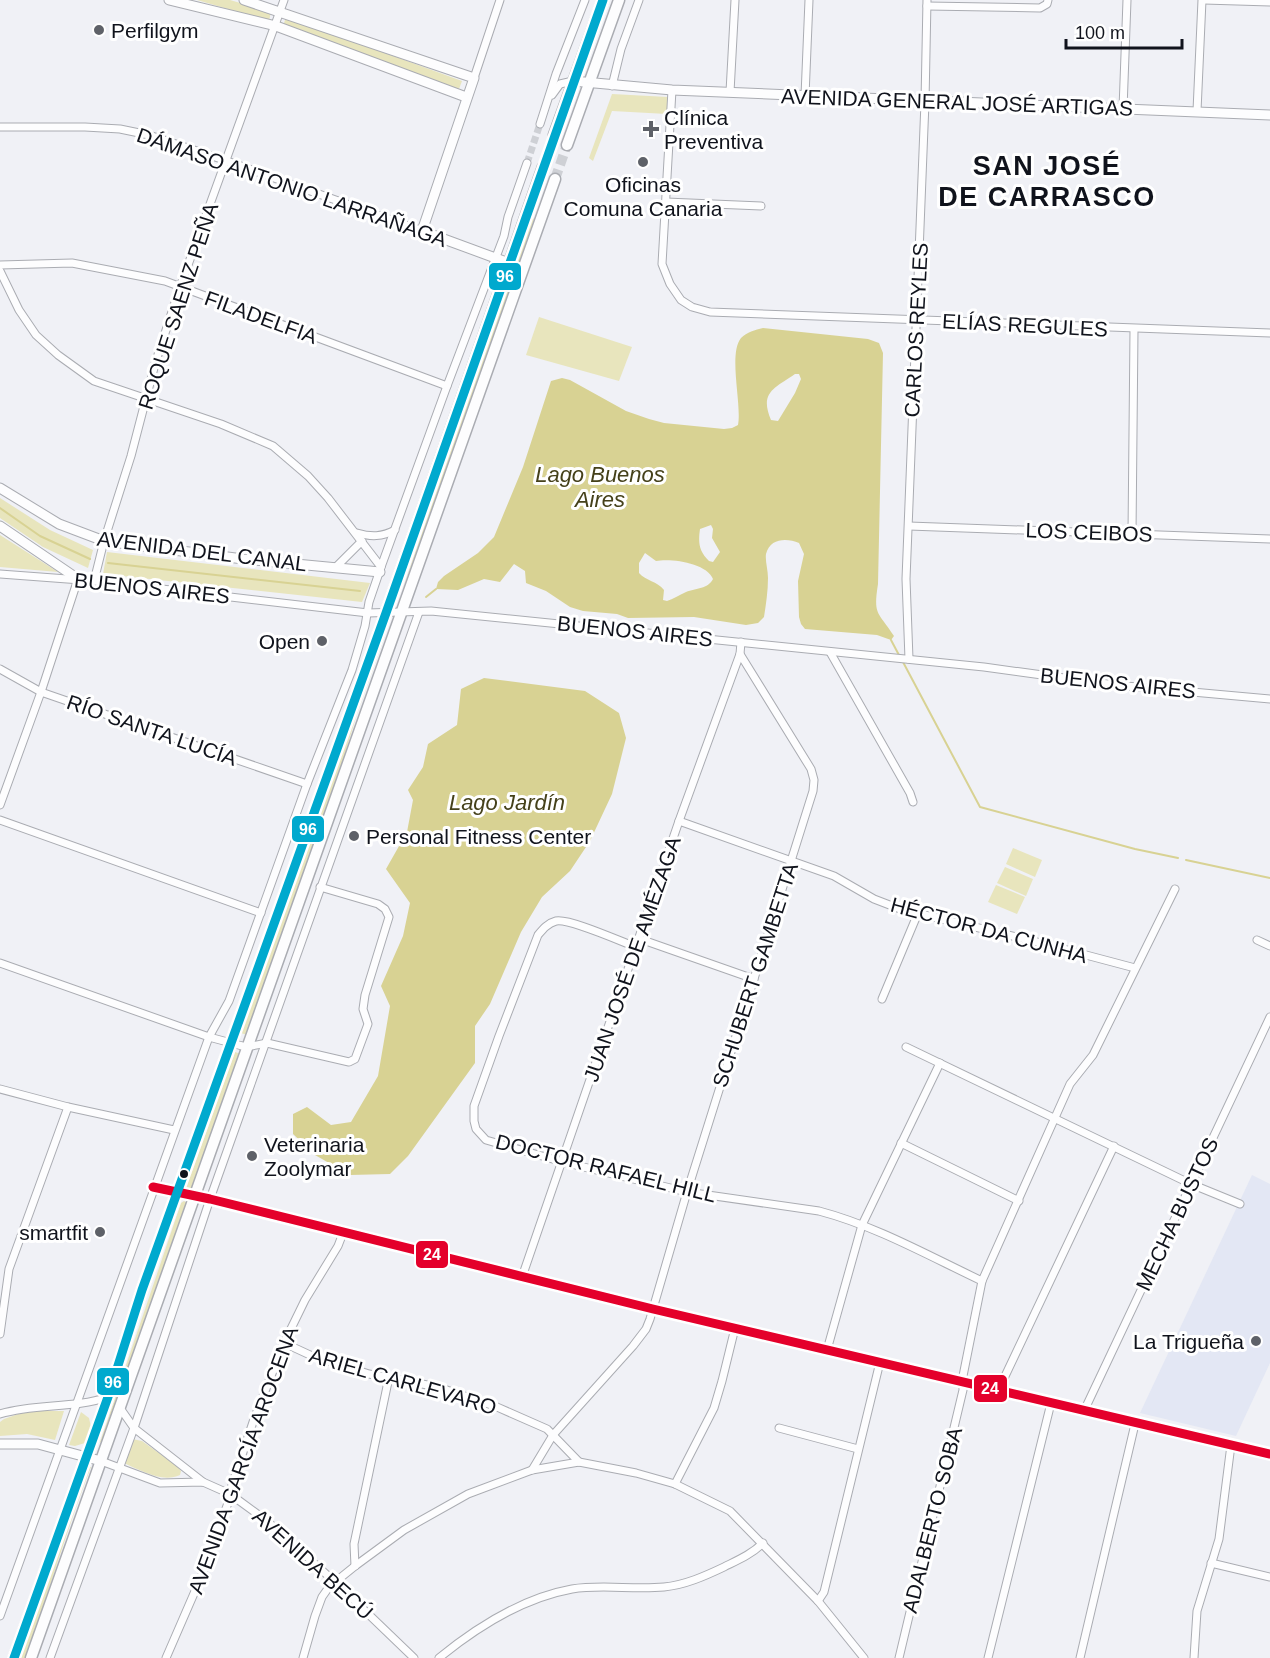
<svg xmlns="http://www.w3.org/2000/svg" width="1270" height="1658" font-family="Arial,sans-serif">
  <rect width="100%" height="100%" fill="#f0f1f6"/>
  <!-- built -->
  <polygon fill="#e3e7f4" points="1252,1175 1270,1184 1270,1363 1236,1436 1140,1413"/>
  <!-- green -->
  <g fill="#e8e5bd">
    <polygon points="197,0 230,0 271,12 269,21"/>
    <polygon points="286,17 462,81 459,89 283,26"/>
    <polygon points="612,94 668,97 667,114 612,111 593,161 589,158"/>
    <polygon points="531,217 534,219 453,455 402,590 449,455 465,402"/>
    <polygon points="539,317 632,347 619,381 526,355"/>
    <polygon points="0,498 50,530 93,550 88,568 43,547 0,518"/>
    <polygon points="0,535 58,572 0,567"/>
    <polygon points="107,552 370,583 362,602 103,574"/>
    <polygon points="382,636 385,636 356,717 333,794 247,1035 241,1033"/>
    <polygon points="1013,848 1042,860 1035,877 1006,864"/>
    <polygon points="1005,867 1033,879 1026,896 997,883"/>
    <polygon points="996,885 1025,897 1017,914 988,902"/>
    <polygon points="235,1052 241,1054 193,1190 190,1192 186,1188"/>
    <polygon points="184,1201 187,1203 103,1443 100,1442 181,1203"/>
    <polygon points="27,1411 64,1411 55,1440 27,1434 0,1436 0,1422 4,1419"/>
    <polygon points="81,1412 89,1418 91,1427 85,1443 75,1446 69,1445"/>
    <path d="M132,1439L142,1441L177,1466L181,1471L180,1475C162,1483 142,1471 124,1463Z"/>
    <path d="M88,1466L91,1467C67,1529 48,1594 26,1658H19Z"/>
  </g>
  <!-- water -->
  <g fill="#d8d293" fill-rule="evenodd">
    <path d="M763,328L868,339L879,343L883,353L878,584C873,616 878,611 894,636L891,640L877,635L805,629L801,624L799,617L798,581L804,554L799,543C787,538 770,538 766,554C765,561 768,570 768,578C768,591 766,604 764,617L758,623L746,625L694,617L628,618L617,614L583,611L570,607L546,591L526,583L525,571L514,564L500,582L484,579L458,590L436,589L438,582L444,576L478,553L494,537L523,467L551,381L562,378L570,380L626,411L649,419L664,423L724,429L732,428L738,425C742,404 728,354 741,338C747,332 755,330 763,328ZM795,374H799L801,379L795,393L778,421L771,420C759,392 775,388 795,374ZM711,525L713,529L712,538L720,552L713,562L709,561C699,551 698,543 700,529ZM645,553L656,561C671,558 707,563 713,579C708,589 696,588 686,592C679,595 673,599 667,601L663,600L664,590C657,581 646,581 639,573V563Z"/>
    <polygon points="484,678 585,691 619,713 626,738 612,794 590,841 570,871 542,897 521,932 490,1004 475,1026 475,1063 408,1156 390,1174 350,1175 315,1155 293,1134 293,1114 307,1107 331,1125 351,1122 378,1076 390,1006 381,986 403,936 410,903 386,869 407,832 413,800 408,790 423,767 428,744 457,725 461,689"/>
  </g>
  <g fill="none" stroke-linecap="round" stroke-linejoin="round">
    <!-- stream -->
    <g stroke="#d8d293" stroke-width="2">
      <polyline points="0,508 40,536 90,559"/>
      <polyline points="108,563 360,591"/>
      <polyline points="426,597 436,589"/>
      <polyline points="891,640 900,657"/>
      <polyline points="903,662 980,807 1135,849 1178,858"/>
      <polyline points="1186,860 1270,878"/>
    </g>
    <!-- minor-tunnel -->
    <polyline stroke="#ced0d5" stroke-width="7" stroke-dasharray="7 3.5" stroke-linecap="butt" points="527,163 540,124"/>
    <!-- primary-tunnel -->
    <g stroke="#ced0d5" stroke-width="10" stroke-dasharray="10 5" stroke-linecap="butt">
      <polyline points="543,167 554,135"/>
      <polyline points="555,179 567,145"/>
    </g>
    <!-- minor casing -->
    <g stroke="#aaacb2" stroke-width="9">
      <g id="minor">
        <polyline points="1204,0 1270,2"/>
        <polyline points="927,6 1040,8 1047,4 1048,0"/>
        <polyline points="474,78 500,0"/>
        <polyline points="612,86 621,49 639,0"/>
        <polyline points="672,90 662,264 670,284 681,300 692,307 710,312 1270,333"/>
        <polyline points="730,92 735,0"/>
        <polyline points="552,95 560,84 573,81"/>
        <polyline points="805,96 809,0"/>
        <polyline points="1123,109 1127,0"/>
        <polyline points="1197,111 1202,0"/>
        <polyline points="540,124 556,74 585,0"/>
        <polyline points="0,127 85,127 120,129 149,135 227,161 422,231"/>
        <polyline points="666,202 761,206"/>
        <polyline points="0,265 72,263 165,281 447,386"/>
        <polyline points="0,271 19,310 36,335 58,355 94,381 221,424 273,446 308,476 328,498 381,567"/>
        <polyline points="909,526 1270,539"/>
        <path d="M357,533C371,537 382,537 395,530"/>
        <polyline points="1132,534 1134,330"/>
        <polyline points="336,567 362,541"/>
        <polyline points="0,574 94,581 368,613 431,611 984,667 1115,685 1270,699"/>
        <polyline points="94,581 104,541 131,456 155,364 180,287 284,0"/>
        <polyline points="830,652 910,793 913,802"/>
        <polyline points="909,659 906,579 925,102 927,0"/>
        <polyline points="0,669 41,692 307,784"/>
        <polyline points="0,805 41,692 78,579"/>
        <polyline points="0,820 261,913"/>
        <polyline points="679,821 834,876 874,899 900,909 1037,942 1135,968"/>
        <polyline points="640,939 754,979"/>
        <polyline points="1257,940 1270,946"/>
        <path d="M636,947C622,942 569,918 556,921C548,923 543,929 538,935L499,1036L474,1106V1121L476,1129L486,1140L563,1162L687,1192L819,1211C876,1226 929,1256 982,1281"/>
        <polyline points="0,963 209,1037 246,1047 267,1043 349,1062 355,1059 368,1024 363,1009 365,995 389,917 385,909 378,904 320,887"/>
        <polyline points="882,999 918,913"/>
        <polyline points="906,1047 1191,1184 1240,1204"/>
        <polyline points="0,1089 68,1107 174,1130"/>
        <polyline points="901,1143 1019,1201"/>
        <polyline points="153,1187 210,1199 653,1309 1270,1454"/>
        <polyline points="522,1277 679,821 740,654 741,642"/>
        <polyline points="0,1334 9,1269 68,1107"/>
        <polyline points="284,1343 310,1355 369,1374 438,1387 497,1407 547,1429 579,1462"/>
        <polyline points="827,1350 862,1225 940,1063"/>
        <polyline points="998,1391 1114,1146"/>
        <polyline points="120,1408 134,1428 203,1482"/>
        <polyline points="1084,1411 1270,1017"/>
        <path d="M0,1414C36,1403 73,1409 108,1397"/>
        <polyline points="779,1428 858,1449"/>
        <polyline points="101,1461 160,1483 203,1482 230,1494 267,1521 335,1582 414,1658"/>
        <polyline points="532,1470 553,1435 633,1346 646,1329 650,1319 687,1192 813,791 814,780 811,769 740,654"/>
        <polyline points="675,1484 714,1408 722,1381 735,1328"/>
        <polyline points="1211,1563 1270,1577"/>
        <polyline points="355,1566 354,1544 389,1377"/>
        <polyline points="818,1601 824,1592 880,1362"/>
        <polyline points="0,1616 209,1037 229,1001 307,784 352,670 365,626 369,602 381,567 447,386 504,236 508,217 527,163"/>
        <polyline points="50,1658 134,1428 210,1199 419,612"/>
        <polyline points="166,1658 202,1575 228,1503 232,1485 254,1419 284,1343 305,1300 338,1246 343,1233"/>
        <polyline points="303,1658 315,1616 322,1597 329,1587 355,1566 404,1530 468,1494 532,1470 579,1462 636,1473 675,1484 730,1511 818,1601 864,1658"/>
        <path d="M439,1658C477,1627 522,1598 572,1589C602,1584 633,1590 664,1587C685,1585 705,1576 724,1567C738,1560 752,1554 763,1543"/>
        <polyline points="899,1658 963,1390 963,1376 982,1281 1070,1084 1093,1055 1175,889"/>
        <polyline points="988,1658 1051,1403"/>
        <polyline points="1080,1658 1135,1424"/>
        <polyline points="1194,1658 1197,1611 1219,1539 1231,1445"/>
      </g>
    </g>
    <!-- tertiary casing -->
    <g stroke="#aaacb2" stroke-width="11">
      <g id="tertiary">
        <polyline points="169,0 276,26 466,97"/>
        <polyline points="244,0 474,78 422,231 509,263"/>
        <polyline points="573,81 672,90 1270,115"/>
        <polyline points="0,488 59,524 104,541 243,559 380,572"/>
        <polyline points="0,526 78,579"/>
        <polyline points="0,1444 38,1444 101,1461"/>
      </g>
    </g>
    <!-- primary casing -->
    <g stroke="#aaacb2" stroke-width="13">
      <g id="primary">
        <polyline points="554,135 603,0"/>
        <polyline points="567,145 619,0"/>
        <polyline points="14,1658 108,1397 142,1290 386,613 543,167"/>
        <polyline points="31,1658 555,179"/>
      </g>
    </g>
    <!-- minor -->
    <use href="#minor" stroke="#fdfdfe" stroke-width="7"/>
    <!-- tertiary -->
    <use href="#tertiary" stroke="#fdfdfe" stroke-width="9"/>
    <!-- primary -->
    <use href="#primary" stroke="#fdfdfe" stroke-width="10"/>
    <!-- bus-1 casing -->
    <g stroke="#fff" stroke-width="14">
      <polyline id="bus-1" points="153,1187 210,1199 653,1309 1270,1454"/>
    </g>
    <!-- bus-2 casing -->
    <g stroke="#fff" stroke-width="14">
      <polyline id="bus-2" points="14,1658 108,1397 142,1290 386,613 603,0"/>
    </g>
    <!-- bus-1 -->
    <use href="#bus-1" stroke="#e4002b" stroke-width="9"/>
    <!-- bus-2 -->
    <use href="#bus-2" stroke="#00a9ce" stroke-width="9"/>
  </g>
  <!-- markers -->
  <g fill="#5e6168" stroke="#fff" stroke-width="2">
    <circle cx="99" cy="30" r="6"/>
    <path d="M648 120h6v6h6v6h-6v6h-6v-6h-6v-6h6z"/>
    <circle cx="643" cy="162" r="6"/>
    <circle cx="322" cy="641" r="6"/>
    <circle cx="354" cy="836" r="6"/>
    <circle cx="252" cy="1156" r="6"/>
    <circle cx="100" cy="1232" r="6"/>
    <circle cx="1256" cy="1341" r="6"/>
  </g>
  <circle fill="#10131c" stroke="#fff" stroke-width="2" cx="184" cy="1174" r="5"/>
  <g text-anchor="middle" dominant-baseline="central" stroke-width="6" stroke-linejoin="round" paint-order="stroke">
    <!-- poi labels -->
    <g font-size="21" fill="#10131c" stroke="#fff" text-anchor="start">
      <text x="111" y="30">Perfilgym</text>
      <text x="664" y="117">Clínica<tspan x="664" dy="24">Preventiva</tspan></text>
      <text x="643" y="184" text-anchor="middle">Oficinas<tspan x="643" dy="24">Comuna Canaria</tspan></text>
      <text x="310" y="641" text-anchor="end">Open</text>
      <text x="366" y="836">Personal Fitness Center</text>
      <text x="264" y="1144">Veterinaria<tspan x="264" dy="24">Zoolymar</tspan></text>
      <text x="88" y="1232" text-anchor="end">smartfit</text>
      <text x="1244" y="1341" text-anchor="end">La Trigueña</text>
    </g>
    <!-- street labels -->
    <g font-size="21" fill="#10131c" stroke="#fff">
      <text transform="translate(957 102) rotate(2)">AVENIDA GENERAL JOSÉ ARTIGAS</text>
      <text transform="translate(292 187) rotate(19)">DÁMASO ANTONIO LARRAÑAGA</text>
      <text transform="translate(178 306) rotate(-72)">ROQUE SAENZ PEÑA</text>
      <text transform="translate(261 317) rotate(20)">FILADELFIA</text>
      <text transform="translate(1025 325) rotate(3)">ELÍAS REGULES</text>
      <text transform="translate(916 330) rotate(-87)">CARLOS REYLES</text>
      <text transform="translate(1089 532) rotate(2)">LOS CEIBOS</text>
      <text transform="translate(202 551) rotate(7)">AVENIDA DEL CANAL</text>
      <text transform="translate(152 588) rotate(6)">BUENOS AIRES</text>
      <text transform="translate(635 631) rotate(6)">BUENOS AIRES</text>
      <text transform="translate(1118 683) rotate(6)">BUENOS AIRES</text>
      <text transform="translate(152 730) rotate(19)">RÍO SANTA LUCÍA</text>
      <text transform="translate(989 930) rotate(15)">HÉCTOR DA CUNHA</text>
      <text transform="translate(632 959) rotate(-71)">JUAN JOSÉ DE AMÉZAGA</text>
      <text transform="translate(755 975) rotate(-72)">SCHUBERT GAMBETTA</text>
      <text transform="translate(606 1168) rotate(14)">DOCTOR RAFAEL HILL</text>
      <text transform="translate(1177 1214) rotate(-65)">MECHA BUSTOS</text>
      <text transform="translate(403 1381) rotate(16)">ARIEL CARLEVARO</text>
      <text transform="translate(243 1460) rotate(-70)">AVENIDA GARCÍA AROCENA</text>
      <text transform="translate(932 1520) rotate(-76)">ADALBERTO SOBA</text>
      <text transform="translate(313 1564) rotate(42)">AVENIDA BECÚ</text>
    </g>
    <!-- water labels -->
    <g font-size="22" font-style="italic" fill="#45411a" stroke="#fff">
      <text x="600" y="474">Lago Buenos<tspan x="600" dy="25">Aires</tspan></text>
      <text x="507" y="802">Lago Jardín</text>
    </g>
    <!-- district labels -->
    <g font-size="27" font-weight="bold" letter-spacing="1.5" fill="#10131c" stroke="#fff">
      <text x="1047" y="166">SAN JOSÉ<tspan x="1047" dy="31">DE CARRASCO</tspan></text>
    </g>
  </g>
  <g stroke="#fff" stroke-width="2">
    <rect x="488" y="262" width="34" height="29" rx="6" fill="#00a9ce"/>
    <rect x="291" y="815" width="34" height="28" rx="6" fill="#00a9ce"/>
    <rect x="415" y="1240" width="34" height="29" rx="6" fill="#e4002b"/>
    <rect x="96" y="1367" width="34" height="29" rx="6" fill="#00a9ce"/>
    <rect x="973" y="1374" width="35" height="29" rx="6" fill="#e4002b"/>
  </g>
  <g font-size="16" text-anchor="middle" font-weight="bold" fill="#fff">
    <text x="505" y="282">96</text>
    <text x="308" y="835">96</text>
    <text x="432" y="1260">24</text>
    <text x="113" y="1388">96</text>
    <text x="990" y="1394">24</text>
  </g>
  <!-- scale -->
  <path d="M1066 39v9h116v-9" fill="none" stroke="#10131c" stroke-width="3"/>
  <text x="1075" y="39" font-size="18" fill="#10131c" stroke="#ffffff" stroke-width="4.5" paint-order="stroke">100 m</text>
</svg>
